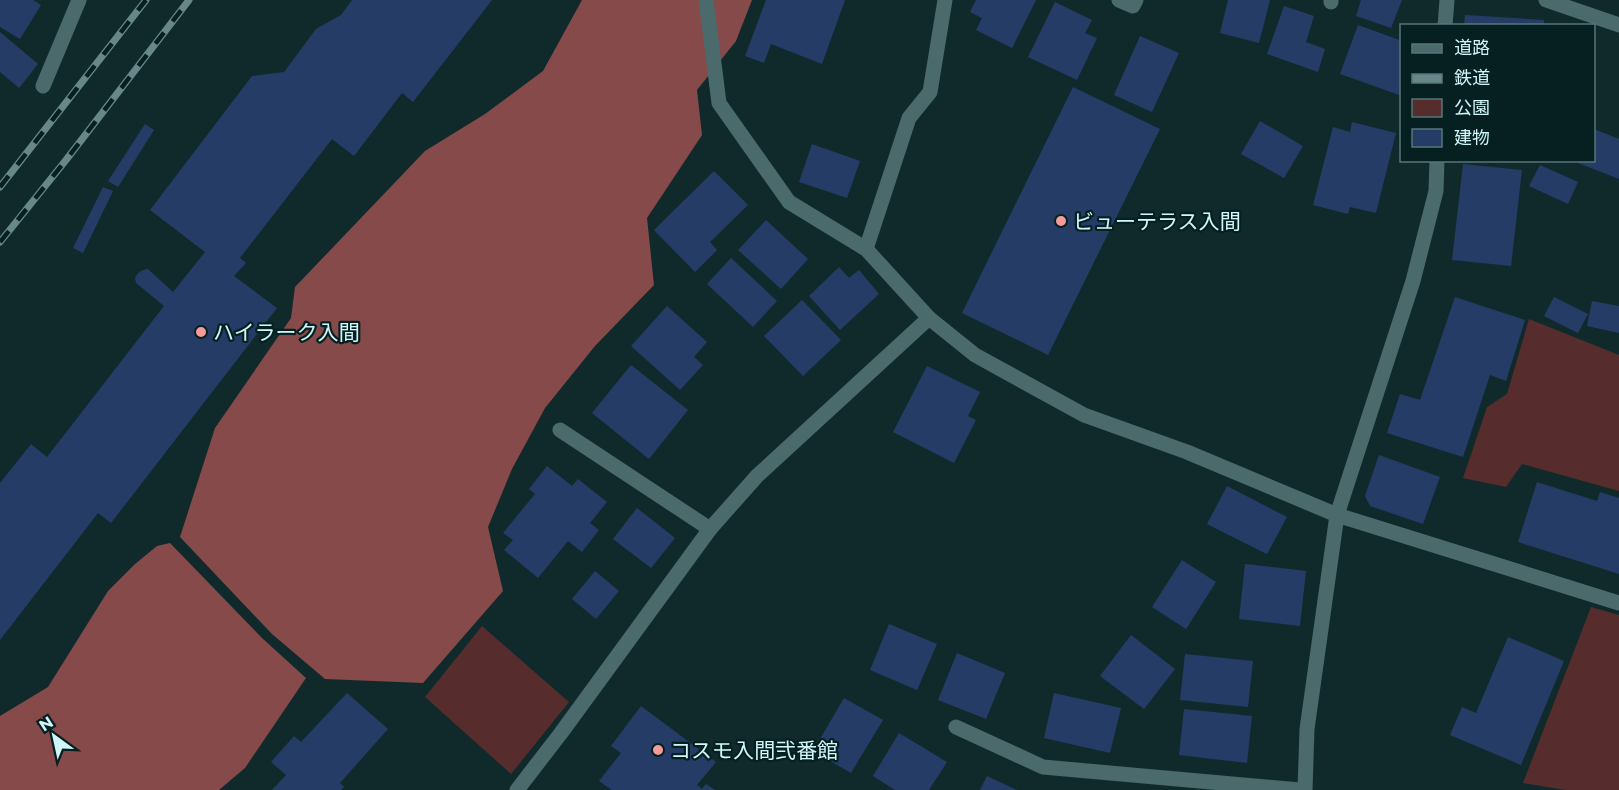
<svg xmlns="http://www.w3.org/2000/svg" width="1619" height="790" font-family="Montserrat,'Noto Sans JP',sans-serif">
  <rect width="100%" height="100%" fill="#102a2c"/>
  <!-- green -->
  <g fill="#562c2c">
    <polygon points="1529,319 1619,355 1619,491 1522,464 1506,487 1463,478 1487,407 1507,394"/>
    <polygon points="1591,607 1619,615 1619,790 1566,790 1523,783"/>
    <polygon points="482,626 569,702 511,774 425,697"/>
  </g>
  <!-- forest -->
  <g fill="#854a49">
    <polygon points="582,0 752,0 736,41 697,90 702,135 647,218 654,285 595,346 545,408 512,469 488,527 503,591 423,683 325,679 272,634 180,537 215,428 291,318 295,287 425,151 485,114 543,71"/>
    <polygon points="170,543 262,638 306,678 245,768 219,790 0,790 0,716 48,687 108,591 135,564 157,546"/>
  </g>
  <!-- building -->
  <g fill="#253c67">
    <polygon points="0,0 33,0 41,5 20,39 0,27"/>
    <polygon points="352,0 492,0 413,102 402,93 354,156 332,139 240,258 246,263 234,276 277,308 111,523 98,513 0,640 0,483 31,444 47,457 164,306 136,283 135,278 138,273 143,270 148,269 173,292 205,252 150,210 252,76 284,72 316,29 341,15"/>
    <polygon points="766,0 845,0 822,64 771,44 764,63 745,56"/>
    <polygon points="976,0 1036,0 1012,48 976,30 982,18 970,12"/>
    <polygon points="1228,0 1270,0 1259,43 1220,33"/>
    <polygon points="1361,0 1402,0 1391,28 1356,16"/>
    <polygon points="1055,2 1092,20 1085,33 1097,38 1077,80 1028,57"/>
    <polygon points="1284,6 1314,16 1306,42 1325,49 1318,72 1267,54"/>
    <polygon points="1465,15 1544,20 1544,26 1464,26"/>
    <polygon points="1358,25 1402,41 1402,96 1340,74"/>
    <polygon points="0,32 38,64 19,88 0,72"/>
    <polygon points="1140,36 1179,53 1152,112 1114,95"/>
    <polygon points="1073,87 1160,129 1048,355 962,313"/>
    <polygon points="1260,121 1303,146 1284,178 1241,154"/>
    <polygon points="1352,122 1396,133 1376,213 1350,207 1348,214 1313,205 1333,127 1350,132"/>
    <polygon points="145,124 154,130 118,187 108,181"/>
    <polygon points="1594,129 1619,139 1619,179 1578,163 1579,160 1594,160"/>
    <polygon points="812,144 860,161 847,198 799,182"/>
    <polygon points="1463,164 1522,170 1511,266 1452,260"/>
    <polygon points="1540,165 1578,182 1568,204 1529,186"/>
    <polygon points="714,171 748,205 710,242 717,250 695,272 654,230"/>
    <polygon points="103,187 113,191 83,253 73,248"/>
    <polygon points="766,220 808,259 781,289 738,250"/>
    <polygon points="731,258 777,301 753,327 707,284"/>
    <polygon points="839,267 849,278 859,270 879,294 840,330 809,296"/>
    <polygon points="1455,297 1525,320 1506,381 1490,375 1463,457 1387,433 1400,394 1420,400"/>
    <polygon points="1554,297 1588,314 1578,333 1544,316"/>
    <polygon points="802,300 841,340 803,376 764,336"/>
    <polygon points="1592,301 1619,306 1619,333 1587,326"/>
    <polygon points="667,306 707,342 694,357 703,365 680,390 631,346"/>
    <polygon points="631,365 688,410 649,459 592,413"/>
    <polygon points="927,366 980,392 968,416 976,420 954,463 893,432"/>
    <polygon points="1379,455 1440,477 1423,524 1370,506 1365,496"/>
    <polygon points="547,466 572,486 578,479 607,502 590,523 599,530 582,552 568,541 538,578 504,550 513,540 503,533 535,494 529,489"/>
    <polygon points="1537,482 1597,501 1600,492 1619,498 1619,574 1518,542"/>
    <polygon points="1227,486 1287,517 1267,554 1207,524"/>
    <polygon points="637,508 675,538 651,568 613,539"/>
    <polygon points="1182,560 1216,582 1186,629 1152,607"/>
    <polygon points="1245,564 1306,571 1300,626 1239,619"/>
    <polygon points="595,571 619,591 596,619 572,599"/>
    <polygon points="889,624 937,644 917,690 870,670"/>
    <polygon points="1131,635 1175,669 1144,709 1100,676"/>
    <polygon points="1508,637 1564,661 1521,765 1450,735 1462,707 1476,713"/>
    <polygon points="957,653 1005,673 986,719 938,700"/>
    <polygon points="1185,654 1253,661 1248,707 1180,700"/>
    <polygon points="347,693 388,729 340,783 344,787 341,790 272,790 286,775 271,762 294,736 301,742"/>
    <polygon points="1054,693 1121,708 1110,753 1044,738"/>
    <polygon points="844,698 883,720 851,773 813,751"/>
    <polygon points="641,706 716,762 697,785 702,789 706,784 715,790 612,790 599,781 621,753 611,746"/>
    <polygon points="1184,709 1252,716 1247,763 1179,755"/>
    <polygon points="899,733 947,762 929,790 895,790 873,776"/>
    <polygon points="987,776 1017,790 980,790"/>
  </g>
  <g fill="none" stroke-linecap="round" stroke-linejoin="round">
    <!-- service -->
    <g stroke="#4b6a6c" stroke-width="15">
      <polyline points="1119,0 1133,6 1136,0"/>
      <polyline points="1546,0 1619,25"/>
      <polyline points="1331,2 1331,0"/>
      <polyline points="43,86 79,0"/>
    </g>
    <!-- minor -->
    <g stroke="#4b6a6c" stroke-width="15">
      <polyline points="706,0 719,103 789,202 866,249 929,318 975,355 1084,415 1187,452 1337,515 1619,603"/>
      <polyline points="1445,26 1447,0"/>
      <polyline points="866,249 909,118 930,92 945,0"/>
      <polyline points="560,430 710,529"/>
      <polyline points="956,727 1043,767 1300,790"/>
      <polyline points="517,790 561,733 710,529 757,476 929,318"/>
      <polyline points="1305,790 1307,729 1337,515 1413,281 1436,191 1437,160"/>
    </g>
    <!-- rail casing -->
    <g stroke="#678789" stroke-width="7">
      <g id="rail">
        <polyline points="0,187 146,0"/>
        <polyline points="0,242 66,160 189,0"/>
      </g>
    </g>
    <!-- rail -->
    <use href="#rail" stroke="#062022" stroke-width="4.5" stroke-dasharray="14" stroke-linecap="butt"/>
  </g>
  <!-- markers -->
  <g fill="#f59b99" stroke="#062022" stroke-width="2">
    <circle cx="1061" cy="221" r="6"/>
    <circle cx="201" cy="332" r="6"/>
    <circle cx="658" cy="750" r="6"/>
  </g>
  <g text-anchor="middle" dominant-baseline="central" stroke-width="4.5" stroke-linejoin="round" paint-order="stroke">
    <!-- poi labels -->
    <g font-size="21" fill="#d0f6f9" stroke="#062022" text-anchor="start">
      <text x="1073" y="221">ビューテラス入間</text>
      <text x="213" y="332">ハイラーク入間</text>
      <text x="670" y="750">コスモ入間弐番館</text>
    </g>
  </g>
  <!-- legend -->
  <rect x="1400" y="24" width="195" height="138" fill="#062022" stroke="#577678" stroke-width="1.5"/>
  <rect x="1412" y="44" width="30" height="9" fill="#4b6a6c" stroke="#577678" stroke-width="1.5"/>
  <text x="1454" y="54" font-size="18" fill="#d0f6f9">道路</text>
  <rect x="1412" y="74" width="30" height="9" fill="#678789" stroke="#577678" stroke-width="1.5"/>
  <text x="1454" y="84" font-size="18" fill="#d0f6f9">鉄道</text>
  <rect x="1412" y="99" width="30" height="18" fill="#562c2c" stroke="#577678" stroke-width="1.5"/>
  <text x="1454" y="114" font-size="18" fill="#d0f6f9">公園</text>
  <rect x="1412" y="129" width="30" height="18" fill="#253c67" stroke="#577678" stroke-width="1.5"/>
  <text x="1454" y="144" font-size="18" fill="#d0f6f9">建物</text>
  <!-- north arrow -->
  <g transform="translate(54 736) rotate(327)" stroke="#062022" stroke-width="4.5" paint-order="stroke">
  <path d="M0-4.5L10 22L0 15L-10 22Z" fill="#d0f6f9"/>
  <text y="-9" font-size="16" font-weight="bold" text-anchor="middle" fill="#d0f6f9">N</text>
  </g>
</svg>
